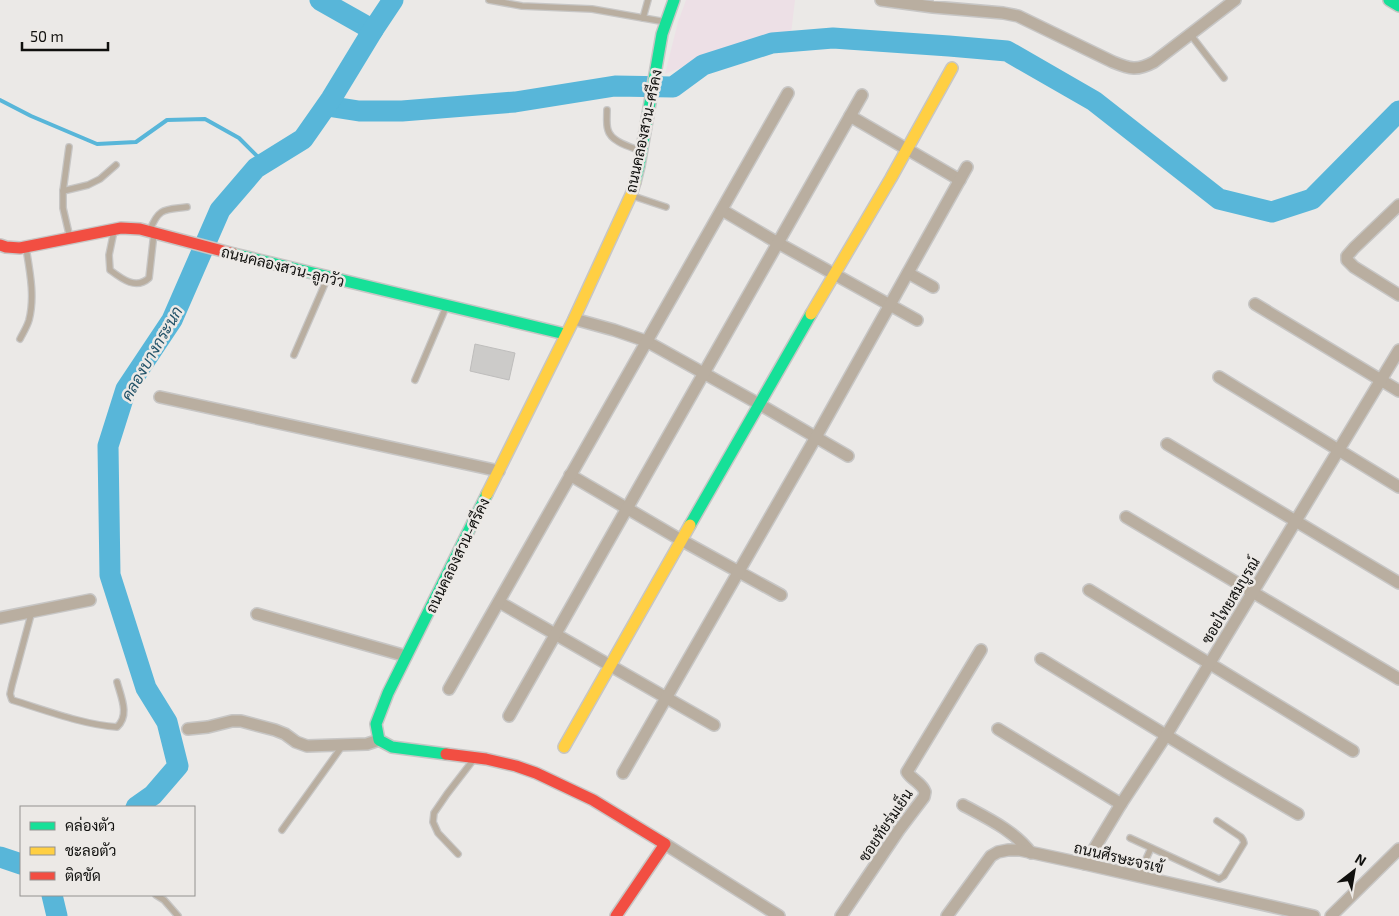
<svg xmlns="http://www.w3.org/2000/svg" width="1399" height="916" font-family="'Exo 2',Sarabun,sans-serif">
  <rect width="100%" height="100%" fill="#ebe9e7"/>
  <!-- education -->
  <polygon fill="#ede0e6" points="686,0 795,0 791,34 776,40 717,51 698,61 665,74 678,22"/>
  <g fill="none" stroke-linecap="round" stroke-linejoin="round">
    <!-- stream -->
    <polyline stroke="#58b6d9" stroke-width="4" points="0,100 31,116 97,144 136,142 167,120 205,119 239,138 264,163"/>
    <!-- river -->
    <g stroke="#58b6d9" stroke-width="21">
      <polyline points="320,0 373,30"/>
      <polyline points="327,106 359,111 402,111 515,102 615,86 673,87 703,65 772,43 833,38 949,46 1007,51 1094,101 1219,199 1272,212 1312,199 1399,111"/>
      <polyline points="136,807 153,795 178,766 167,722 146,688 110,575 108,446 126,389 172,320 220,210 256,168 303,139 331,99 373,30 393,0"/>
      <polyline points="0,857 21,864"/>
      <polyline points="52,895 57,916"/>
    </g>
  </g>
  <!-- building -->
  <polygon fill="#cccbc9" stroke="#bebdbc" points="475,344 515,353 509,380 470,371"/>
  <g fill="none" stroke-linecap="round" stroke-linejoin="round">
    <!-- lane casing -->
    <g stroke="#c7c6c5" stroke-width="8">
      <g id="lane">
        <polyline points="489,0 522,6 592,9 666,22"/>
        <polyline points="643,18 648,0"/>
        <polyline points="1190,34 1224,78"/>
        <path d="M607,110C607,117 606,124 608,130C611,142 631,147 641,151"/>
        <polyline points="69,147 63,191 63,208 70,238"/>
        <polyline points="63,191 88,185 100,179 116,165"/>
        <polyline points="633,196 666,207"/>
        <path d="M150,230C159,207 165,210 187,207"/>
        <path d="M114,231L109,255L110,270C122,279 136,290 149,278L154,233"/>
        <path d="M20,339C23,333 27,327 29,320C35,297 30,272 26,248"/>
        <polyline points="294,355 327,279"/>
        <polyline points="415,380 446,307"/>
        <path d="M32,611L12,685L10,694L12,700C45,710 84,725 117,727C130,715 121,697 117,682"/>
        <polyline points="282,830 343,745"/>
        <polyline points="1130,838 1219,879 1224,876 1244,843 1243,840 1241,837 1217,821"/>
        <polyline points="458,854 438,833 433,822 434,813 447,794 474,759"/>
        <polyline points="1138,877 1151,848"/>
        <polyline points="156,895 164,900 178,916"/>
      </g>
    </g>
    <!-- street casing -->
    <g stroke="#c7c6c5" stroke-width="14">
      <g id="street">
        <path d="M881,0L933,7L1003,13L1018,16L1113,62C1130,69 1137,71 1154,62L1235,0"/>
        <polyline points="850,116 960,180"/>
        <polyline points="1399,205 1354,248 1347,256 1347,260 1354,267 1399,295"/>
        <polyline points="722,210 778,243 917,320"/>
        <polyline points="908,273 933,287"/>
        <polyline points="1255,304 1399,391"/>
        <polyline points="574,319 614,330 646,341 759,404 848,456"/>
        <polyline points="1219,377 1399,487"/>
        <polyline points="160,397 499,471"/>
        <polyline points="1167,444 1399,583"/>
        <polyline points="570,475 681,540 781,595"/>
        <polyline points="1126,517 1399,679"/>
        <polyline points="1089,590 1353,751"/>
        <polyline points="499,602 714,725"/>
        <polyline points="257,614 406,656"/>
        <polyline points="0,618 90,600"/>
        <polyline points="1041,659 1228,773 1298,814"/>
        <polyline points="449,689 788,93"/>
        <polyline points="509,716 862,95"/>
        <polyline points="188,729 208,727 232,721 241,721 275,730 285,734 296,742 307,746 367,744 379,740"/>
        <polyline points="998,729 1121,804"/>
        <polyline points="623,773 816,437 967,167"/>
        <path d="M963,805C987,818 1015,831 1031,853"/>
        <polyline points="665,844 779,916"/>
        <polyline points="1085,864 1121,804 1167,734 1399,350"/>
        <path d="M841,916L899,830L924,797L925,792C922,783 912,780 907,772L981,650"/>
        <polyline points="947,916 991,856 998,852 1008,850 1020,850 1085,864 1314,916"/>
        <polyline points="1331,916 1399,849"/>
      </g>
    </g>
    <!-- fast casing -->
    <g stroke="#c7c6c5" stroke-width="14">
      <g id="fast">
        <polyline points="1389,0 1399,6"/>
        <polyline points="635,182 639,166 662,34 674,0"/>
        <polyline points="234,254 565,334"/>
        <polyline points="690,525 811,314"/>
        <polyline points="446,754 392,747 379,740 376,724 388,693 487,494"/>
      </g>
    </g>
    <!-- slow casing -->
    <g stroke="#c7c6c5" stroke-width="14">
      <g id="slow">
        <polyline points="811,314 891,178 952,68"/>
        <polyline points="487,494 574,319 631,195 635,182"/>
        <polyline points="564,747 690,525"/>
      </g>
    </g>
    <!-- jam casing -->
    <g stroke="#c7c6c5" stroke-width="14">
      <g id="jam">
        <polyline points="0,245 6,247 20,248 121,228 140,229 234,254"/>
        <polyline points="446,754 486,759 516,766 536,773 593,800 665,844 616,916"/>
      </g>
    </g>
    <!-- lane -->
    <use href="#lane" stroke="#b9aea0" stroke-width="5.5"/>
    <!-- street -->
    <use href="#street" stroke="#b9aea0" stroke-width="11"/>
    <!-- fast -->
    <use href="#fast" stroke="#16e098" stroke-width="11"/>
    <!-- slow -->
    <use href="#slow" stroke="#ffcf43" stroke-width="11"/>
    <!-- jam -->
    <use href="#jam" stroke="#f24e42" stroke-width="11"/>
  </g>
  <g text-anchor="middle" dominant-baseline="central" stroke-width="5" stroke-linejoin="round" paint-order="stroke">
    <!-- street labels -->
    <g font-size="15" fill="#10100e" stroke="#ece9e6">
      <text transform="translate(643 131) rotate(-78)">ถนนคลองสวน-ศรีคง</text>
      <text transform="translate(283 266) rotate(14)">ถนนคลองสวน-ลูกวัว</text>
      <text transform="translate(457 555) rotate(-64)">ถนนคลองสวน-ศรีคง</text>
      <text transform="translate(1230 600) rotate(-59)">ซอยไทยสมบูรณ์</text>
      <text transform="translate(885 825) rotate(-56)">ซอยทัยร่มเย็น</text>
      <text transform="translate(1119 857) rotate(13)">ถนนศีรษะจรเข้</text>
    </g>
    <!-- water labels -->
    <g font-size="16" font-style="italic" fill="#235369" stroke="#ece9e6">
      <text transform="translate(151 353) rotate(-60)">คลองบางกระนก</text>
    </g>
  </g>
  <!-- legend -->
  <rect x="20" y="806" width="175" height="90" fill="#ece9e6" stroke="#949290"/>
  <rect x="30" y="822" width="25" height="8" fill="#16e098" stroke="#949290"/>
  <text x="65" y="831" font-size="15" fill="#10100e">คล่องตัว</text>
  <rect x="30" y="847" width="25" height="8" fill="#ffcf43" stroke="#949290"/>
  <text x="65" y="856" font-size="15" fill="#10100e">ชะลอตัว</text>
  <rect x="30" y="872" width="25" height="8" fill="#f24e42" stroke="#949290"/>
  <text x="65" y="881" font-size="15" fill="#10100e">ติดขัด</text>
  <!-- north arrow -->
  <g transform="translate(1354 871) rotate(31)" stroke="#ece9e6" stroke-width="4" paint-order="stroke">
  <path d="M0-4L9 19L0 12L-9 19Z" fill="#10100e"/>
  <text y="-8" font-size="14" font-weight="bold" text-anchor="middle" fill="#10100e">N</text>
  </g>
  <!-- scale -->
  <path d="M22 42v8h86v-8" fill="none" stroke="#10100e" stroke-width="2.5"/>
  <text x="30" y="42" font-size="15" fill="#10100e" stroke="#ece9e6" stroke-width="4" paint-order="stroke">50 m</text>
</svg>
